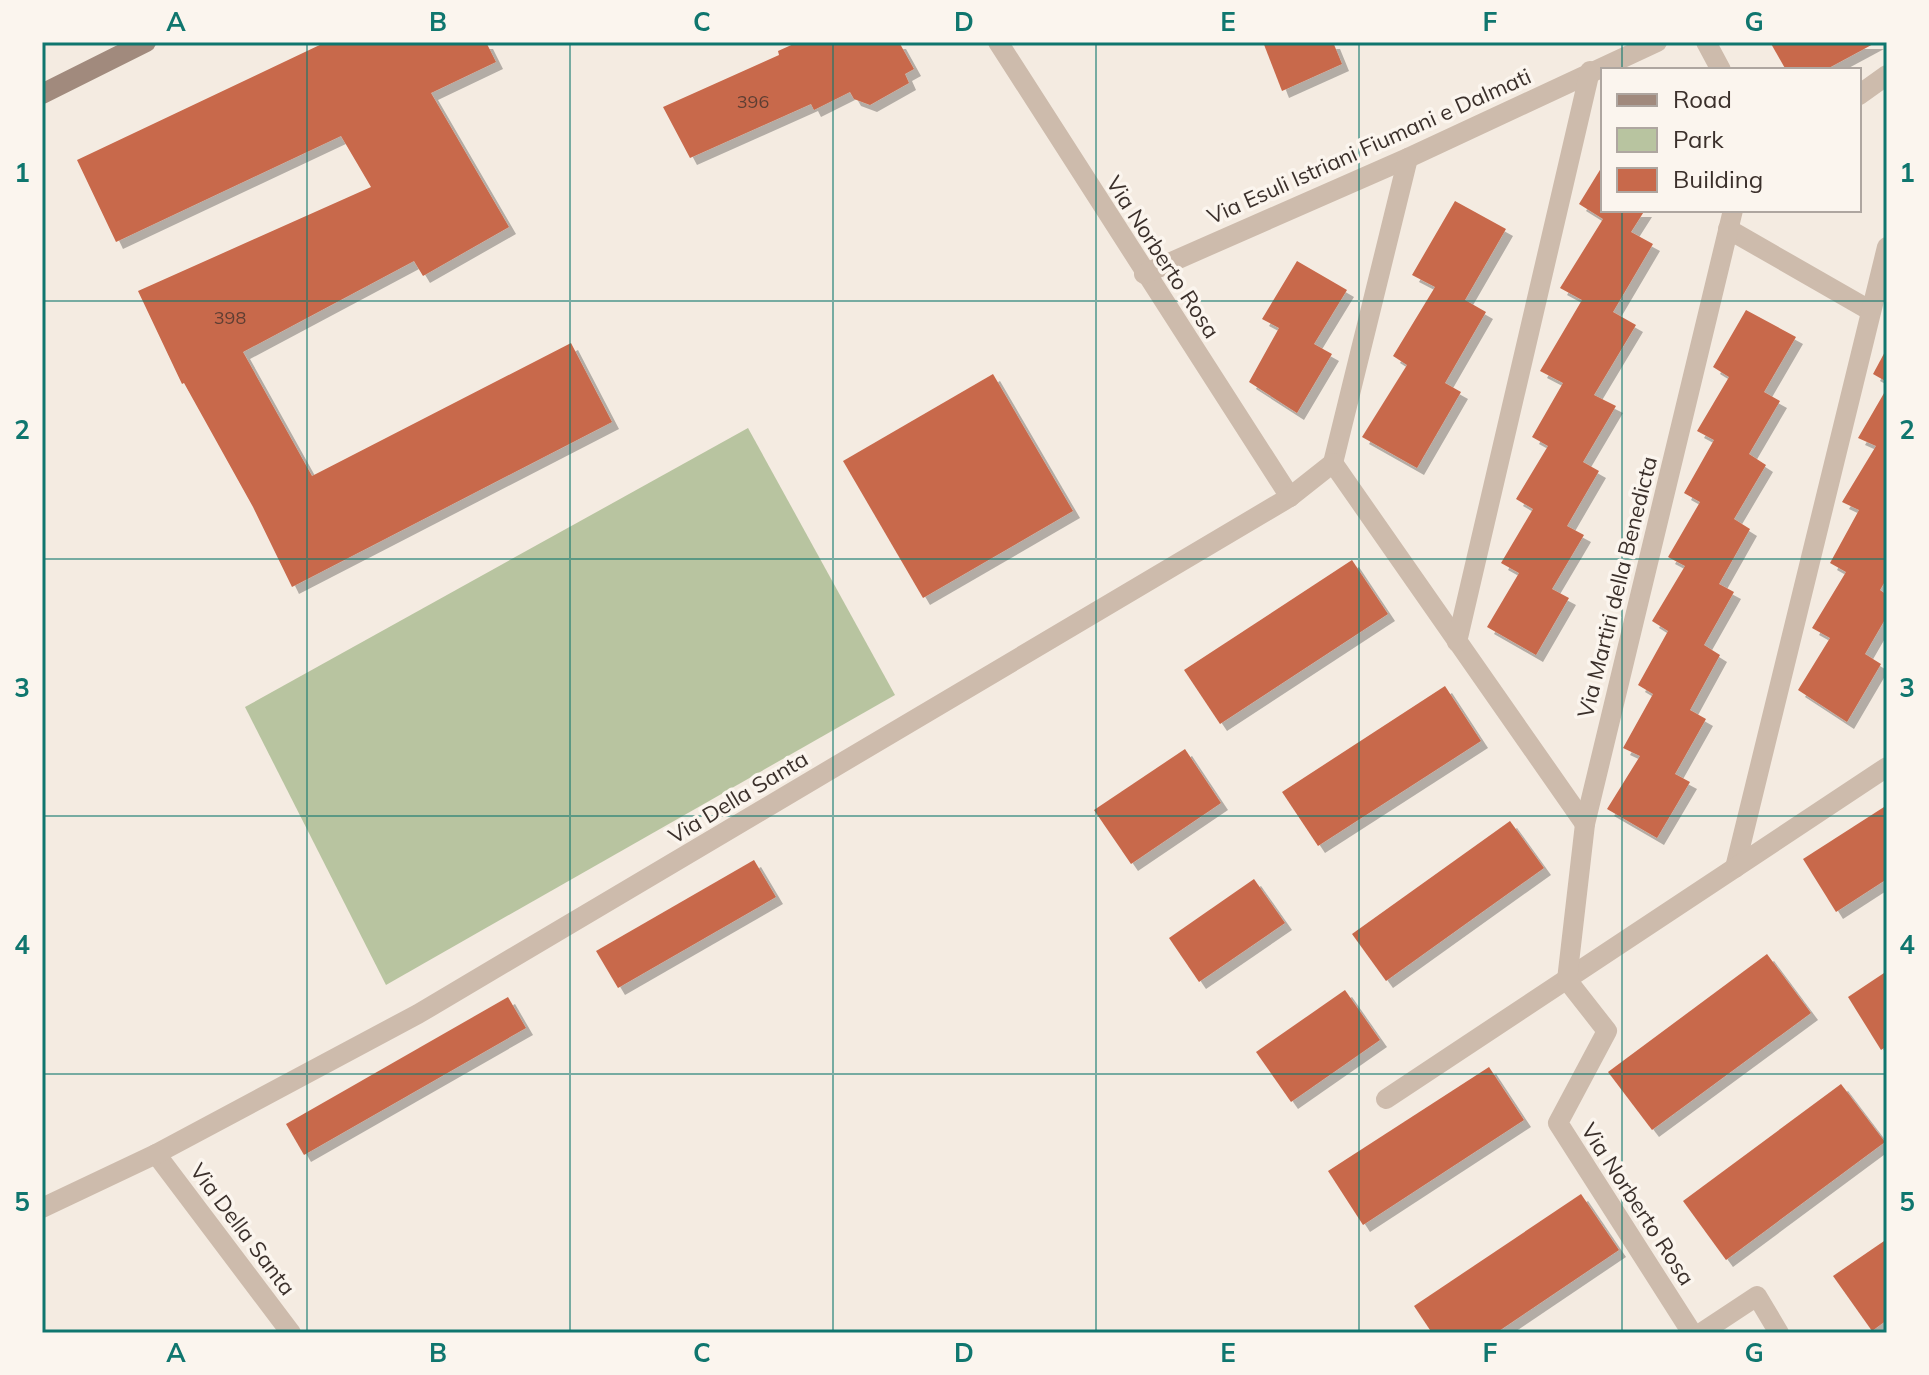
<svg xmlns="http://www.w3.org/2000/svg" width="1929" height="1375" font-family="Mulish,sans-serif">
  <defs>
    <filter id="shadow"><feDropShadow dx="7" dy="7" stdDeviation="0" flood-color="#0004"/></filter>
  </defs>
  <rect width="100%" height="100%" fill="#f4ebe1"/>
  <!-- green -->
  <polygon fill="#b8c4a0" points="748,428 895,695 386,985 245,707"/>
  <!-- building -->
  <g fill="#c8694b" filter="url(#shadow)">
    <polygon points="326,42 486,42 496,62 431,93 509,227 423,276 414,261 243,352 312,476 571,343 612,422 292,587 253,507 184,383 182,384 138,291 371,187 341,136 116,242 77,160"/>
    <polygon points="798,42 899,42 914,69 905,74 909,83 870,105 854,99 850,92 814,110 811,104 690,158 663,107 779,55 778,51"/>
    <polygon points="1263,42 1333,42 1342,64 1282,91"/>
    <polygon points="1770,42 1877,42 1825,70 1786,70"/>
    <polygon points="1603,165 1603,210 1645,210 1631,232 1653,244 1613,312 1636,325 1594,395 1616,406 1583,462 1599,471 1567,526 1584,535 1552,589 1569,598 1536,655 1487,627 1519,573 1501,563 1533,509 1516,499 1548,446 1532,437 1563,383 1540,371 1582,300 1560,288 1603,219 1579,204"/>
    <polygon points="1455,201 1506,229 1465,300 1486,312 1445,383 1461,392 1417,468 1362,437 1407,365 1393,356 1435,287 1412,275"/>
    <polygon points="1297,261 1347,290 1314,344 1332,354 1297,413 1249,382 1279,328 1262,319"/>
    <polygon points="1746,310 1796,337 1764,392 1780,401 1749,454 1766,465 1734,519 1750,529 1719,584 1734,592 1704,645 1720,655 1690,710 1706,719 1675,774 1690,782 1657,838 1607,809 1640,756 1623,748 1653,694 1638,685 1668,631 1652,621 1685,566 1668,557 1700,502 1684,493 1714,440 1697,431 1729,377 1713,367"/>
    <polygon points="1887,348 1887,382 1873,374"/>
    <polygon points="993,374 1073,511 923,598 843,461"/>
    <polygon points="1887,388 1887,578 1880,590 1887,595 1887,616 1865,654 1881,664 1847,722 1798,690 1830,638 1812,628 1846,572 1830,563 1859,510 1842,502 1876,446 1858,438"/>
    <polygon points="1352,560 1388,614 1220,724 1184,670"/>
    <polygon points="1445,686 1481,741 1318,846 1282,792"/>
    <polygon points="1185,749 1221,803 1131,864 1094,810"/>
    <polygon points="1884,807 1887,811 1887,879 1836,912 1803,859"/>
    <polygon points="1510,821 1544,868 1386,981 1352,934"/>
    <polygon points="754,860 776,897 618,988 596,951"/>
    <polygon points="1254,879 1285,923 1199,982 1169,938"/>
    <polygon points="1767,954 1811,1013 1652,1130 1608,1072"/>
    <polygon points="1887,971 1887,1046 1881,1050 1848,997"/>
    <polygon points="1345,990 1380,1040 1291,1102 1256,1052"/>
    <polygon points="508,997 526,1028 304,1155 286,1124"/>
    <polygon points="1489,1067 1524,1120 1363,1225 1328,1171"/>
    <polygon points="1841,1084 1885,1142 1726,1260 1683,1201"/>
    <polygon points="1581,1194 1619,1250 1496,1333 1432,1333 1414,1306"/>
    <polygon points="1887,1239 1887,1320 1872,1331 1833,1276"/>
  </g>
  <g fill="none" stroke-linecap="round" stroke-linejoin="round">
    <!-- street -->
    <g stroke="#cdbbac" stroke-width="20">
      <polyline points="998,42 1290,497"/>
      <polyline points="1706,42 1721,70"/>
      <polyline points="1859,95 1887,75"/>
      <polyline points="1728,229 1871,311"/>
      <polyline points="1144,274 1408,158 1657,42"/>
      <polyline points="1333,463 1585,824"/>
      <polyline points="1333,463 1408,158"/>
      <polyline points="1457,642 1590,71"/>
      <polyline points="1735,868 1887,247"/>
      <polyline points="1386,1099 1887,767"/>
      <polyline points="156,1154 291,1333"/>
      <polyline points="42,1208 156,1154 418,1014 1290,497 1333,463"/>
      <polyline points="1692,1333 1558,1123 1607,1031 1567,980 1585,824 1733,210"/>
      <polyline points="1701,1333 1757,1296 1779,1333"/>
    </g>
    <!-- secondary -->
    <polyline stroke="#a18a7d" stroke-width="20" points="42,94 146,42"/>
  </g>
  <!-- grid -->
  <path fill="none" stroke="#0f766e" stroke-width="2" stroke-opacity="0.55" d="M307,42V1333M570,42V1333M833,42V1333M1096,42V1333M1359,42V1333M1622,42V70M1622,210V1333M42,301H1887M42,559H1887M42,816H1887M42,1074H1887"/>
  <g text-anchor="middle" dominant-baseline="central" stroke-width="7" stroke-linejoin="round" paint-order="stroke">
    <!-- number labels -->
    <g font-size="18" fill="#5e3e33">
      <text x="753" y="101">396</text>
      <text x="230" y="317">398</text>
    </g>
    <!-- street labels -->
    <g font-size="22" fill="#3b302b" stroke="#fbf5ee">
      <text transform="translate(1369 146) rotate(-24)">Via Esuli Istriani Fiumani e Dalmati</text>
      <text transform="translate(1163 257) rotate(57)">Via Norberto Rosa</text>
      <text transform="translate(1617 587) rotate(-76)">Via Martiri della Benedicta</text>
      <text transform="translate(738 797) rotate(-31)">Via Della Santa</text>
      <text transform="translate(1638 1204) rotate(57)">Via Norberto Rosa</text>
      <text transform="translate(243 1229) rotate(53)">Via Della Santa</text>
    </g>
  </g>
  <!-- border -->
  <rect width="1929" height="1375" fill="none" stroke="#fbf5ee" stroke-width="88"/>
  <!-- legend -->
  <rect x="1601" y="68" width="260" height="144" fill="#fbf5ee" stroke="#aea6a0" stroke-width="2"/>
  <rect x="1617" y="94" width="40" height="12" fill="#a18a7d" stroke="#aea6a0" stroke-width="2"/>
  <text x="1673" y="108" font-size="24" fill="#3b302b">Road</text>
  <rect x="1617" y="128" width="40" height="24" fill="#b8c4a0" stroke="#aea6a0" stroke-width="2"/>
  <text x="1673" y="148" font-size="24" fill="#3b302b">Park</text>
  <rect x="1617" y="168" width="40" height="24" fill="#c8694b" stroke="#aea6a0" stroke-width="2"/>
  <text x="1673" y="188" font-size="24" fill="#3b302b">Building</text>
  <rect x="44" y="44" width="1841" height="1287" fill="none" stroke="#0f766e" stroke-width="3"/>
  <g font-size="26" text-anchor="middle" font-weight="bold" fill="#0f766e">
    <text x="176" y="31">A</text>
    <text x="438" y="31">B</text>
    <text x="702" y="31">C</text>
    <text x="964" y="31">D</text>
    <text x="1228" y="31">E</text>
    <text x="1490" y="31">F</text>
    <text x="1754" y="31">G</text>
    <text x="22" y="182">1</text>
    <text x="1907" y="182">1</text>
    <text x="22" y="439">2</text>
    <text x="1907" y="439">2</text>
    <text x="22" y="697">3</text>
    <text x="1907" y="697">3</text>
    <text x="22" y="954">4</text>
    <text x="1907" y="954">4</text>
    <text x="22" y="1211">5</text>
    <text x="1907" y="1211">5</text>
    <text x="176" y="1362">A</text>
    <text x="438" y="1362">B</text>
    <text x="702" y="1362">C</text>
    <text x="964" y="1362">D</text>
    <text x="1228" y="1362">E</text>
    <text x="1490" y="1362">F</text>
    <text x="1754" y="1362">G</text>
  </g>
</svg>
